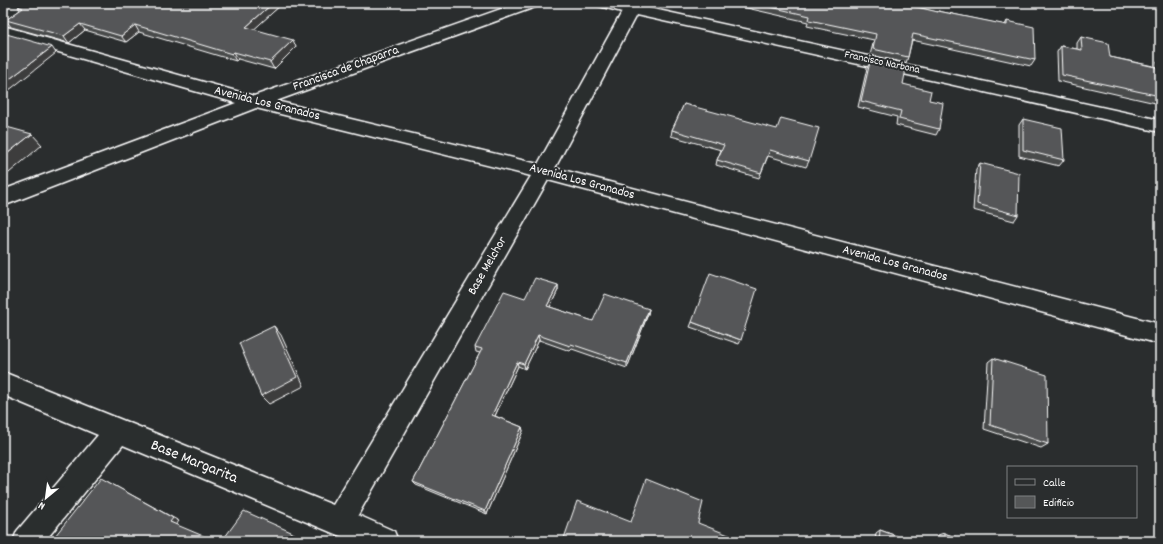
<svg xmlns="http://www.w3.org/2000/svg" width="1163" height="544" font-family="Dekko,sans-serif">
  <rect width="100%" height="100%" fill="#2a2d2e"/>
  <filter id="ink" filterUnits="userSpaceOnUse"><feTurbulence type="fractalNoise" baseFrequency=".025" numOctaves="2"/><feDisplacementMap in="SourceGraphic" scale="8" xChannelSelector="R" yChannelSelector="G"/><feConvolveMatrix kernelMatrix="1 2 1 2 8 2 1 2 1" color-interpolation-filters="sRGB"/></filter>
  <g filter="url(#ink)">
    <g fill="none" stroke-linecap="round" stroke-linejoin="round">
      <!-- minor casing -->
      <g stroke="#fff" stroke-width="3">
        <g id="minor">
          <polygon points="16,3 35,3 32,6 9,21 3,23 3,11"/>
          <polygon points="518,3 541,3 538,6 276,101 538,164 622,12 599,6 596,3 626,3 1160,120 1160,132 949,84 636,15 555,168 1160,324 1160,344 548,180 358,515 394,531 398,541 352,541 123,445 45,541 13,541 17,531 98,435 3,395 3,372 333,505 531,176 256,108 3,206 3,190 236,103 3,36 3,26 254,96"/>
        </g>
      </g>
      <!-- minor -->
      <use href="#minor" fill="#2a2d2e" fill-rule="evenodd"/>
    </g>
    <!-- wall -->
    <g fill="#494b4c" stroke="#fff">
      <polygon points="283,3 254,29 296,47 274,69 238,59 236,61 139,32 126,42 85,30 69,43 11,27 6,20 20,10 18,7"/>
      <polygon points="316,3 340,3 335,8"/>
      <polygon points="725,3 900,3 937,12 938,11 1005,25 1007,21 1035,60 1031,66 912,40 908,57 906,63 870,55 874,40 807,26 808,22"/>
      <polygon points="1081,37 1110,57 1158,67 1157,61 1160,58 1160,104 1058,81 1057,52 1061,46 1077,49 1077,43"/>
      <polygon points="870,62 903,84 929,100 939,129 936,135 896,125 897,117 858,107 867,68"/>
      <polygon points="684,104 809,161 806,167 768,156 759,178 716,165 717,160 721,150 671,136 672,130"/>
      <polygon points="1023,119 1064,160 1059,166 1019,156 1019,125"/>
      <polygon points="980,163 1018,215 1014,221 973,210 976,169"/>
      <polygon points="558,285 558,290 550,307 593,321 649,309 648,314 627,368 572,349 570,351 539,340 525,369 518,366 495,416 522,427 523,431 487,514 416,485 413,482 480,353 476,352 475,347"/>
      <polygon points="692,322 741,340 739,344 690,327"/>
      <polygon points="993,358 1048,444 1041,448 984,429 988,362"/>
      <polygon points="880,530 910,541 875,541 876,533"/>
      <polygon points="944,533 966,541 938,541 938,535"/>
    </g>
    <!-- shaded-wall -->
    <g fill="#3c3d3e" stroke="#fff">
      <polygon points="3,3 13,3 4,8 3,7"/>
      <polygon points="273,3 283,3 249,34 246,27"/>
      <polygon points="334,3 340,3 335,8"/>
      <polygon points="80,24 85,30 69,43 64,36"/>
      <polygon points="135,25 139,32 126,42 121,36"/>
      <polygon points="293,40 296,47 274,69 270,62"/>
      <polygon points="52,47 56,53 3,95 3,84"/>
      <polygon points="234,52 238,59 236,61 232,54"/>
      <polygon points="32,134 42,145 3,178 3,157"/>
      <polygon points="558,285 558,290 548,311 547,306"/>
      <polygon points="649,309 648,314 627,368 627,363"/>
      <polygon points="274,326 281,335 304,386 269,404 261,396"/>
      <polygon points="538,335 539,340 525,369 524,364"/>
      <polygon points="517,362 518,366 493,420 492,415"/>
      <polygon points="522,427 523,431 487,514 485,511"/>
      <polygon points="108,482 179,521 176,525 170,522"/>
      <polygon points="291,532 296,535 292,541 286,541"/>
    </g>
    <!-- building -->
    <g fill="#555758" stroke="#fff">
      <polygon points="24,3 273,3 246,27 293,40 270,62 234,52 232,54 135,25 121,36 80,24 64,36 6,20 23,8 18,7"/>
      <polygon points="753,3 900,3 938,12 938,11 1007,25 1007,21 1034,27 1035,60 913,34 908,57 873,49 876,34 809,20 810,16"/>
      <polygon points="3,33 52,47 3,84"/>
      <polygon points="1081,37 1108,43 1110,57 1160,68 1160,96 1062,75 1061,46 1082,50"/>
      <polygon points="870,62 906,69 903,84 931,91 929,100 943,103 939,129 899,119 901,111 861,101"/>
      <polygon points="684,104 777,129 781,118 819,128 809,161 770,150 761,173 717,160 724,145 672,130"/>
      <polygon points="1023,119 1062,128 1064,160 1023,150"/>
      <polygon points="3,126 32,134 3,157"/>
      <polygon points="980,163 1019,173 1018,215 977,204"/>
      <polygon points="710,273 757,289 741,340 692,322"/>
      <polygon points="535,278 558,285 547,306 593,321 605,294 649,309 627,363 571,344 570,346 538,335 524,364 517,362 492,415 522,427 485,511 413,482 482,349 475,347 504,291 525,298"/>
      <polygon points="274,326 297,377 261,396 239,343"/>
      <polygon points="993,358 1047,375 1048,444 990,425"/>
      <polygon points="101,478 173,518 170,522 215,541 51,541"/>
      <polygon points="646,479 703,502 698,523 744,541 563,541 577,501 631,522"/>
      <polygon points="244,511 291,532 286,541 222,541"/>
      <polygon points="880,530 910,541 879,541"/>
      <polygon points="944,533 966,541 943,541"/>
    </g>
  </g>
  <g text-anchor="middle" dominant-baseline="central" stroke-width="4" stroke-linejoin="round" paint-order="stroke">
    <!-- far-street labels -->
    <g font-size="11" fill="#fff" stroke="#2a2d2e">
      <text transform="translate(882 63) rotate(12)">Francisco Narbona</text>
    </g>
    <!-- street labels -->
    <g font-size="13" fill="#fff" stroke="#2a2d2e">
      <text transform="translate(346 69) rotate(-20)">Francisca de Chaparra</text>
      <text transform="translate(267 104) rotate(14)">Avenida Los Granados</text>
      <text transform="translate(582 182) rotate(15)">Avenida Los Granados</text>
      <text transform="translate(895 264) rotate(15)">Avenida Los Granados</text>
      <text transform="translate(488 266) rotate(-60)">Base Melchor</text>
    </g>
    <!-- near-street labels -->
    <g font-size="16" fill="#fff" stroke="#2a2d2e">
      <text transform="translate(194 462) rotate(22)">Base Margarita</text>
    </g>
  </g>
  <!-- margin -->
  <rect width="1163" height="544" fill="none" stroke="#2a2d2e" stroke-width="16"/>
  <rect x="8" y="8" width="1147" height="528" fill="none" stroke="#fff" stroke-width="1.5" filter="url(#ink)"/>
  <!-- legend -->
  <rect x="1007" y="466" width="130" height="52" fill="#2a2d2e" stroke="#7f8182"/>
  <rect x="1015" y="479" width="20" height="6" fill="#2a2d2e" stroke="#7f8182"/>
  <text x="1043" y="486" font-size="12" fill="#ffffff">Calle</text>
  <rect x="1015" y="496" width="20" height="12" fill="#555758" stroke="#7f8182"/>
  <text x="1043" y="506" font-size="12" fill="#ffffff">Edificio</text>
  <!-- north arrow -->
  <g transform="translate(46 498) rotate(209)" stroke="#2a2d2e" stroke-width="3" paint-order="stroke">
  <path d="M0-3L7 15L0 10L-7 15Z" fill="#ffffff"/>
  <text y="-6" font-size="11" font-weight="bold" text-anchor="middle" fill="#ffffff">N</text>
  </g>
</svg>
